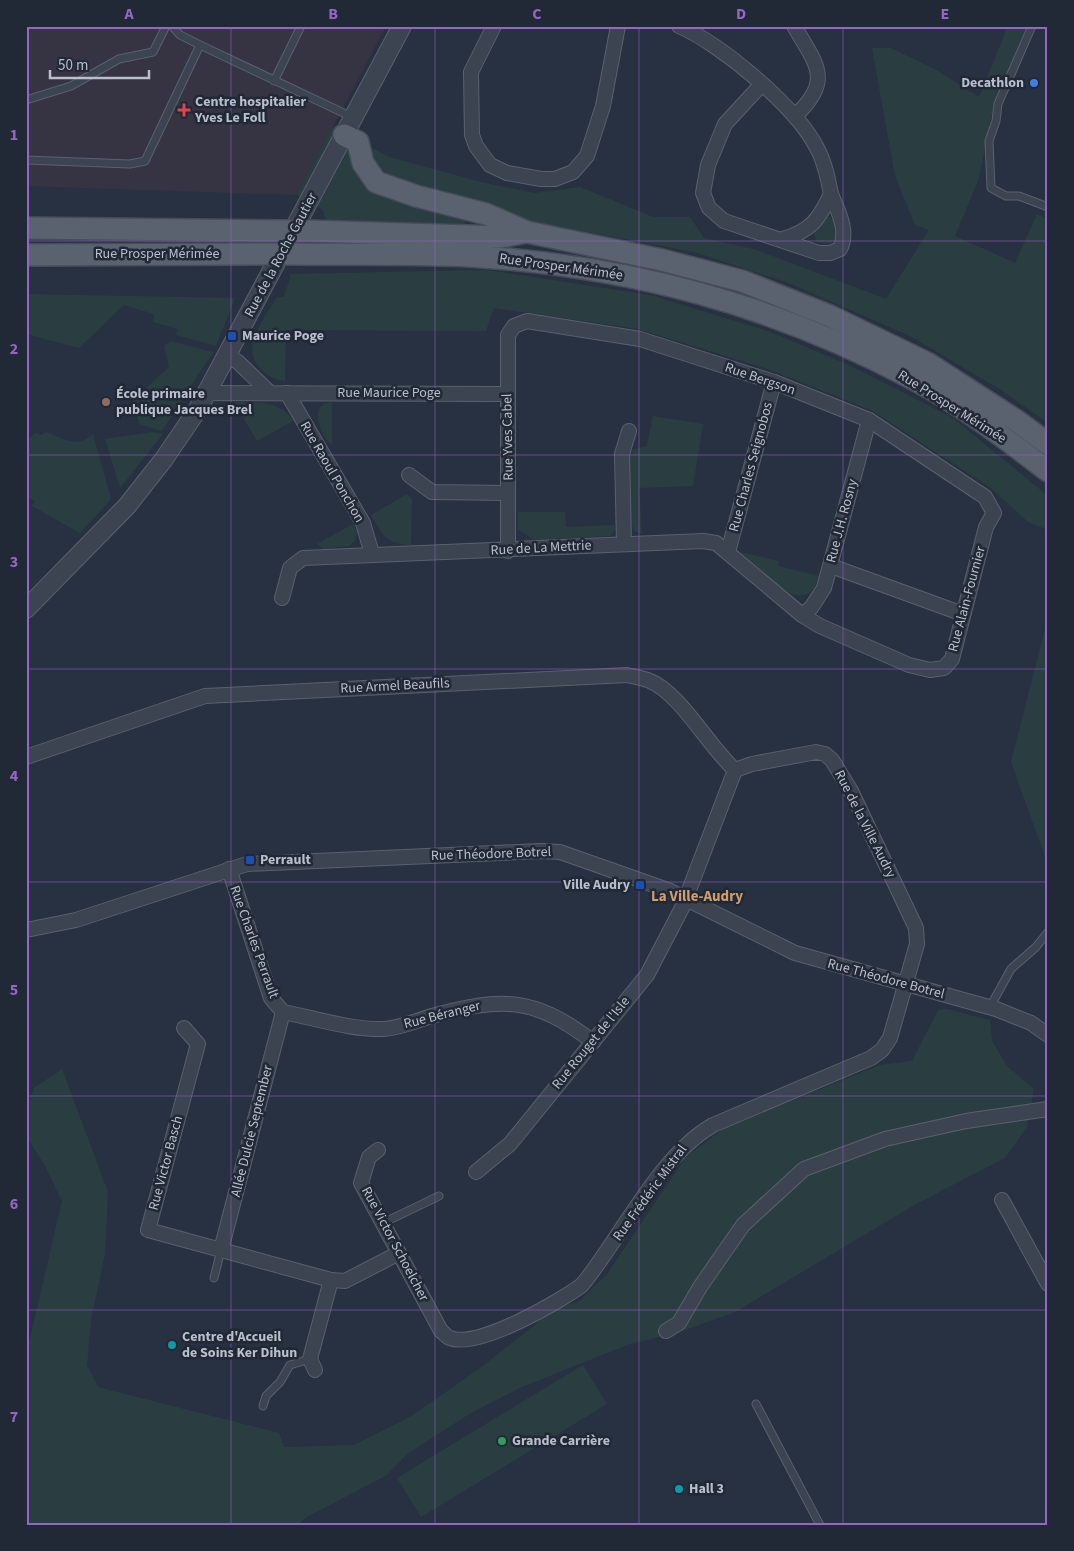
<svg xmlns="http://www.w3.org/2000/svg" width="1074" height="1551" font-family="'Source Sans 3',sans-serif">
  <rect width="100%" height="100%" fill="#283141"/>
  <!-- medical -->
  <polygon fill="#363442" points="26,26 386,26 297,195 26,186"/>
  <!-- green -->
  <g fill="#2a3e42">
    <polygon points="1008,26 1027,26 994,104 979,178 955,236 1015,263 1037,214 1048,219 1048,423 1001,390 912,337 791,284 698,253 536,222 474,203 463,227 326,221 323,210 297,195 332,127 389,157 481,182 534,193 580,187 653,217 690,217 704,238 757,250 886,299 929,230 915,225 895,176 872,48 891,48 938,71 979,97"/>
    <path d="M825,217H831L835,221L837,239C831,245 824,244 816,241L813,231Z"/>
    <path d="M487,270L650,295L768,331L849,365L953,418L1048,496V530L1028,522L991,488L871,410L771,370L638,329L494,308L486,331L286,330L285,381C265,379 246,360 254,338C259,324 269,310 277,297H284L291,274Z"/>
    <polygon points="26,294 235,298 216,346 176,335 178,329 153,322 154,314 124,305 79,348 26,334"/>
    <polygon points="171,341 213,352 162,431 139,424 133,400 169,367 164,346"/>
    <path d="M234,402C259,404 279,399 293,421L257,441Z"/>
    <path d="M332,402V445C320,436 307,404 332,402Z"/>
    <polygon points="653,416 703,424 693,486 639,488 642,534 634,531 631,522 628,456 632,450 647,446"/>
    <path d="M45,432C63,437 76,450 93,434L111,499L80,533L32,506L35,501L26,496V442L35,433L42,435Z"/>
    <polygon points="153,432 163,434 120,488 105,439"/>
    <path d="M407,494L412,499L411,545C386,544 383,535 371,515Z"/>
    <polygon points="518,512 565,512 566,527 615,525 615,530 610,536 534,540 518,529"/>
    <polygon points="353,524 357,533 355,540 349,546 324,549 317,544"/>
    <path d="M740,552L779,561L778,566L819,576C805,625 758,568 740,552Z"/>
    <polygon points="1048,617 1048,860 1047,862 1011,762"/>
    <polygon points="947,1009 990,1020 992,1041 1007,1066 1034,1089 1027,1127 1005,1158 916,1204 735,1312 682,1331 627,1345 522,1387 471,1413 407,1454 387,1475 307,1517 297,1525 26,1525 26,1355 62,1201 44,1164 26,1136 26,1109 34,1088 62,1069 108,1192 105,1254 91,1320 87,1365 98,1387 279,1433 284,1447 354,1445 413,1415 480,1368 555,1309 580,1301 607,1274 686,1157 723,1129 880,1065 912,1061 938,1010"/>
    <polygon points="583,1365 607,1404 421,1517 397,1478"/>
  </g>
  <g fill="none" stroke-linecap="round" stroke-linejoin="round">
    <!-- service casing -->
    <g stroke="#5a616e" stroke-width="9">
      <g id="service">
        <polyline points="172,26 180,35 200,45"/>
        <polyline points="1032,26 998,104 996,121 989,141 991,188 1006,196 1019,196 1048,207"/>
        <polyline points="274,81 301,26"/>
        <polyline points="26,100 71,86 119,59 153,52 166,26"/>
        <polyline points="26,160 130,164 145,161 200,45 354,118"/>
        <polyline points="990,1007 1011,969 1036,947 1048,932"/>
        <polyline points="383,1223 439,1196"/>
        <polyline points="214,1278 221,1250"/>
        <polyline points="756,1404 820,1525"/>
        <polyline points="263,1406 266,1396 280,1382 290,1365 310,1359"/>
      </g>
    </g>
    <!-- minor casing -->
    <g stroke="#5a616e" stroke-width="16">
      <g id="minor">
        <polyline points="494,26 471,72 472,135 476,146 490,165 507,173 541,179 555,179 573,172 587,156 603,106 618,26"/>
        <path d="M679,26C721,44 798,108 818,150C825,163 828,179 831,194C819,219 811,231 783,239"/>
        <path d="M794,26C816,64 834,80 795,116"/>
        <path d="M761,85L725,124L708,165L703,193L709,208L724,221L819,253H830L840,249C849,231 838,211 831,194"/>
        <polyline points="227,355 238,362 270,393"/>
        <polyline points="207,393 508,394"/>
        <polyline points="287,393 363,523 372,554"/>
        <polyline points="409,475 432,492 508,493"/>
        <polyline points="624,543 622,454 629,431"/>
        <polyline points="728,552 774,382"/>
        <polyline points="831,566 963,614"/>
        <polyline points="282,598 290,568 303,558 703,541 716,543 802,615 820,626 909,665 930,670 944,668 952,659 986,527 994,513 985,497 869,420 774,382 640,339 527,321 514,326 508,335 508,551"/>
        <polyline points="802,615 811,608 824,588 869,420"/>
        <path d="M26,757L205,696L627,675C635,677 643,678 650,681C680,693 709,747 735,770"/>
        <polyline points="229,869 271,998 283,1012"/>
        <polyline points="26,930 76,920 247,864 541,851 560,852 668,890 795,953 996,1009 1031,1023 1048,1035"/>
        <path d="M283,1012C315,1018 351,1030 384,1029C400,1028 418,1020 432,1016C501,997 534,996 593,1042"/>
        <polyline points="184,1028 198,1044 148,1230 331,1280 345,1281 399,1253"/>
        <path d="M378,1150L369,1157L361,1183L441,1331C444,1333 447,1337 450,1338C478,1349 559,1302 582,1285C622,1236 659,1156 713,1125L871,1058L882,1050L890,1038L917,944L916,928L851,791L832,760L825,754L816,752L752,764L735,770"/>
        <polyline points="476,1172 510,1144 647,975 683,906 735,770"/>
        <polyline points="1002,1200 1048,1284"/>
        <polyline points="221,1250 283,1012"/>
        <polyline points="666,1331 679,1323 700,1287 743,1225 804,1169 885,1139 966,1121 1048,1109"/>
        <polyline points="315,1370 310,1359 331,1280"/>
      </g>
    </g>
    <!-- tertiary casing -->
    <g stroke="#5a616e" stroke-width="20">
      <polyline id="tertiary" points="26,609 127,506 164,459 198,409 402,26"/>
    </g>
    <!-- primary casing -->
    <g stroke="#464c5a" stroke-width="24">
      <g id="primary">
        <polyline points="344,135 358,142 363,163 376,182 416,196 486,214 527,232"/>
        <polyline points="26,228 279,231"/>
        <polyline points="307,231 501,237 527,232 662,260 742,281 830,316 929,364 1017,421 1048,444"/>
        <path d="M296,254C354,255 412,253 469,256C630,266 773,304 915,380C962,405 1006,439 1048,471"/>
        <polyline points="26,255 268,254"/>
      </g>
    </g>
    <!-- service -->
    <use href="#service" stroke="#3c4351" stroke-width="7"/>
    <!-- minor -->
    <use href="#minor" stroke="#3c4351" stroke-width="14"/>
    <!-- tertiary -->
    <use href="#tertiary" stroke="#3c4351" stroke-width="18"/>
    <!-- primary -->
    <use href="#primary" stroke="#5a6270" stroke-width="21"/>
    <!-- primary-bridge casing -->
    <g stroke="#464c5a" stroke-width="24" stroke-linecap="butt">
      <g id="primary-bridge">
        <polyline points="279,231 307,231"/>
        <polyline points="268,254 296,254"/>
      </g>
    </g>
    <!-- primary-bridge -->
    <use href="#primary-bridge" stroke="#5a6270" stroke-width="21"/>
  </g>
  <!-- grid -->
  <path fill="none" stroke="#9467c4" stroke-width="1" stroke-opacity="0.55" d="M231,26V1525M435,26V1525M639,26V1525M843,26V1525M26,241H1048M26,455H1048M26,669H1048M26,882H1048M26,1096H1048M26,1310H1048"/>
  <!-- markers -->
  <circle fill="#3f7fe0" stroke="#212836" stroke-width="2" cx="1034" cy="83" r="5"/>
  <path fill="#e0444e" stroke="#212836" stroke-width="2" d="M181.5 102.5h5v5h5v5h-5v5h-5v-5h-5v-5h5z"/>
  <g fill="#1a4fb4" stroke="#212836" stroke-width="2">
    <rect x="227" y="331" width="10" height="10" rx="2.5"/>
    <rect x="245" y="855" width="10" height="10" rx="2.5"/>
    <rect x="635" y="880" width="10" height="10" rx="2.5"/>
  </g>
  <circle fill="#8d6e63" stroke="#212836" stroke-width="2" cx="106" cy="402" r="5"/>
  <g fill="#0f9aa8" stroke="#212836" stroke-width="2">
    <circle cx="172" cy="1345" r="5"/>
    <circle cx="679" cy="1489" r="5"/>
  </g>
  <circle fill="#2e9e5b" stroke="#212836" stroke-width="2" cx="502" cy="1441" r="5"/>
  <g text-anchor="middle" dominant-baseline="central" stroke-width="5" stroke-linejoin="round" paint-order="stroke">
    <!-- poi labels -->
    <g font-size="14" font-weight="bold" fill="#b9bfcb" stroke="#212836" text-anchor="start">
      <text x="1024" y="83" text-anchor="end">Decathlon</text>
      <text x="195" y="102">Centre hospitalier<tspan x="195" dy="16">Yves Le Foll</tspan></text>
      <text x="242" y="336">Maurice Poge</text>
      <text x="116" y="394">École primaire<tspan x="116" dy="16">publique Jacques Brel</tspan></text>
      <text x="260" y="860">Perrault</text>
      <text x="630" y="885" text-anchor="end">Ville Audry</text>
      <text x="182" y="1337">Centre d'Accueil<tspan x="182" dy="16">de Soins Ker Dihun</tspan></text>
      <text x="512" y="1441">Grande Carrière</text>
      <text x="689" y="1489">Hall 3</text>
    </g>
    <!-- street labels -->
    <g font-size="14" fill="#b9bfcb" stroke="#212836">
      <text x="157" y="254">Rue Prosper Mérimée</text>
      <text transform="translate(281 255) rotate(-62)">Rue de la Roche Gautier</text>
      <text transform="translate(561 267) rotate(8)">Rue Prosper Mérimée</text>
      <text transform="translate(760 379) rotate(19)">Rue Bergson</text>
      <text x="389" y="393">Rue Maurice Poge</text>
      <text transform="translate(952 407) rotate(32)">Rue Prosper Mérimée</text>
      <text transform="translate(508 437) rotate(-91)">Rue Yves Cabel</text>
      <text transform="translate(751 467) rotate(-75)">Rue Charles Seignobos</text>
      <text transform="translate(332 472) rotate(60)">Rue Raoul Ponchon</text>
      <text transform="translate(842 521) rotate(-75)">Rue J.H. Rosny</text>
      <text transform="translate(541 548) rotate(-3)">Rue de La Mettrie</text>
      <text transform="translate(967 599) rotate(-75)">Rue Alain-Fournier</text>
      <text transform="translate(395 686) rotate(-3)">Rue Armel Beaufils</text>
      <text transform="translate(865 824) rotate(63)">Rue de la Ville Audry</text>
      <text transform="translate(491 854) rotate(-2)">Rue Théodore Botrel</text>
      <text transform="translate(254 942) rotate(70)">Rue Charles Perrault</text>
      <text transform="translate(886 979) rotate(15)">Rue Théodore Botrel</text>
      <text transform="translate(442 1015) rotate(-14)">Rue Béranger</text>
      <text transform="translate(591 1043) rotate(-51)">Rue Rouget de l'Isle</text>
      <text transform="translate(252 1131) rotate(-76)">Allée Dulcie September</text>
      <text transform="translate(166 1163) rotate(-75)">Rue Victor Basch</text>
      <text transform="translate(650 1193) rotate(-54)">Rue Frédéric Mistral</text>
      <text transform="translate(395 1244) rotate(62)">Rue Victor Schoelcher</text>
    </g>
    <!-- neighbourhood labels -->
    <g font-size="15" font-weight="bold" fill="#d19e6e" stroke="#212836">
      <text x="697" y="896">La Ville-Audry</text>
    </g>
  </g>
  <!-- border -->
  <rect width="1074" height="1551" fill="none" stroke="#212836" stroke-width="55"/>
  <!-- scale -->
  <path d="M50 70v8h99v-8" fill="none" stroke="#b9bfcb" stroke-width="2.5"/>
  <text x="58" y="70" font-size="15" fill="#b9bfcb" stroke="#212836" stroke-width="4" paint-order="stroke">50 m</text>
  <rect x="28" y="28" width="1018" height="1496" fill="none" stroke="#9467c4" stroke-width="2"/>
  <g font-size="16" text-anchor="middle" font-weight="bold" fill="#9467c4">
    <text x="129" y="19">A</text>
    <text x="333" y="19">B</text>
    <text x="537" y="19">C</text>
    <text x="741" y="19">D</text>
    <text x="945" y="19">E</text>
    <text x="14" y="140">1</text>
    <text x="14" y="354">2</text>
    <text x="14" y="567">3</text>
    <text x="14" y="781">4</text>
    <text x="14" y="995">5</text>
    <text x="14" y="1209">6</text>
    <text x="14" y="1422">7</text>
  </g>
</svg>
